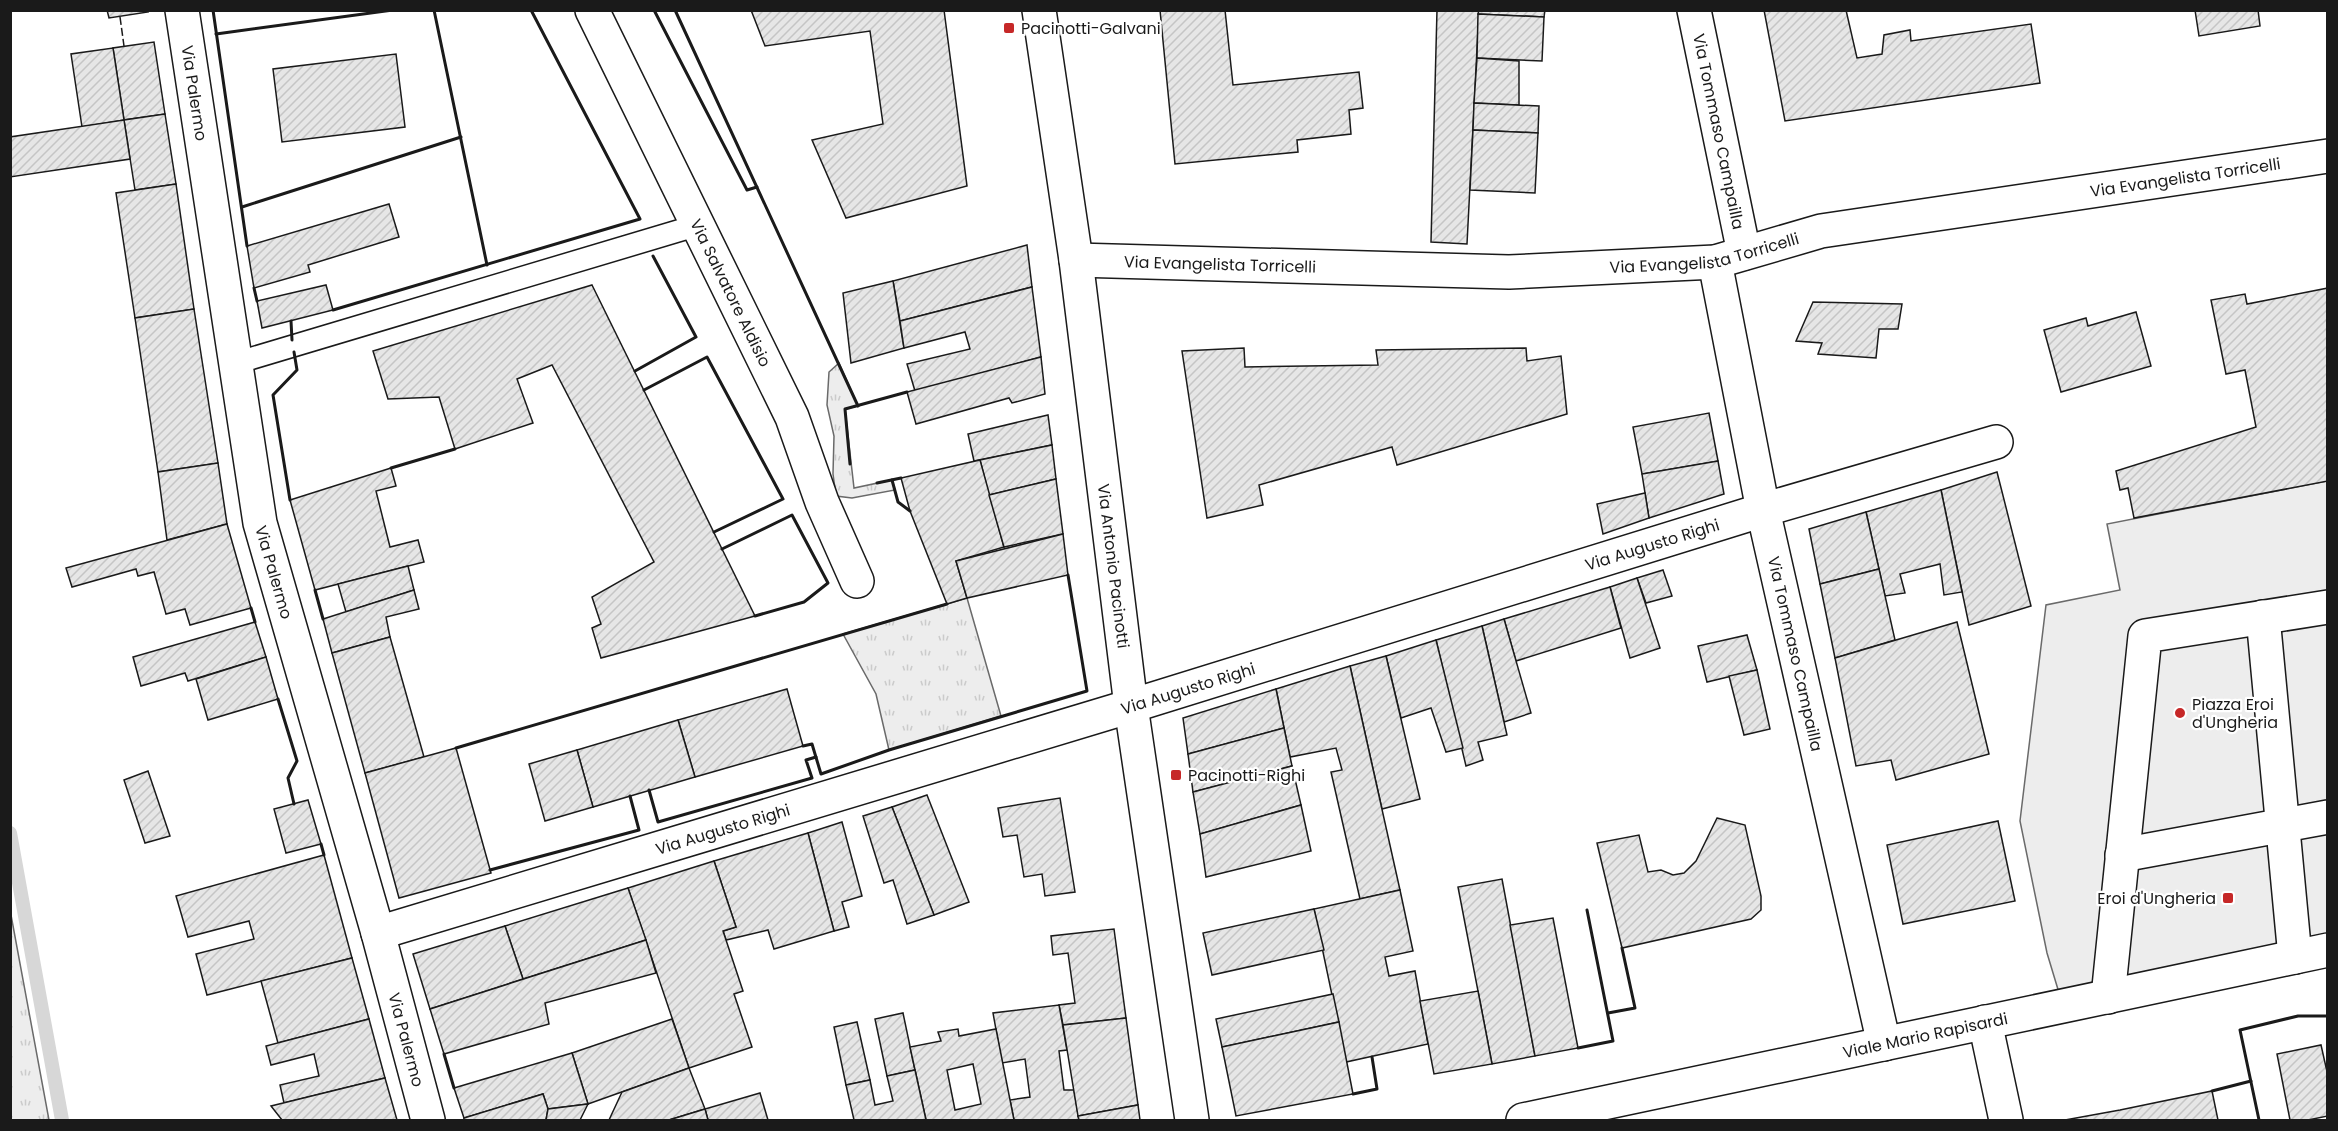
<svg xmlns="http://www.w3.org/2000/svg" width="2338" height="1131" font-family="Poppins,sans-serif">
  <defs>
    <pattern id="grass-tufts" width="24" height="20" patternUnits="userSpaceOnUse" patternTransform="scale(1.5)"><rect width="24" height="20" fill="#ededed"/><path d="M3 7l-1-3M5 7V3M7 7l1-3M15 17l-1-3M17 17v-4M19 17l1-3" fill="none" stroke="#cbcbcb"/></pattern>
    <pattern id="building-hatch" width="6" height="6" patternUnits="userSpaceOnUse" patternTransform="scale(1.5)"><rect width="6" height="6" fill="#e6e6e6"/><path d="M-1 1l2-2M0 6l6-6M5 7l2-2" fill="none" stroke="#c5c5c5"/></pattern>
  </defs>
  <rect width="100%" height="100%" fill="#fff"/>
  <!-- grass -->
  <g fill="url(#grass-tufts)" stroke="#6a6a6a" stroke-width="1.5">
    <polygon points="839,363 858,406 845,409 854,488 892,480 895,490 852,498 836,496 833,474 834,436 827,405 829,372"/>
    <polygon points="967,598 1001,716 889,750 876,694 843,634"/>
    <polygon points="11,915 49,1120 11,1120"/>
  </g>
  <!-- built -->
  <polygon fill="#ededed" stroke="#6a6a6a" stroke-width="1.5" points="2327,481 2327,950 2063,1006 2047,953 2020,821 2046,605 2120,590 2107,524"/>
  <g fill="none" stroke-linecap="round" stroke-linejoin="round">
    <!-- stream -->
    <polyline stroke="#d7d7d7" stroke-width="14" points="10,833 62,1120"/>
  </g>
  <!-- building -->
  <g fill="url(#building-hatch)" stroke="#1a1a1a" stroke-width="1.5" fill-rule="evenodd">
    <polygon points="107,10 147,10 148,12 109,18"/>
    <polygon points="751,10 944,10 967,186 846,218 812,140 883,124 870,31 765,46"/>
    <polygon points="1160,10 1225,10 1233,85 1359,72 1363,108 1349,110 1351,134 1297,140 1298,152 1175,164"/>
    <polygon points="1437,10 1479,10 1467,244 1431,242"/>
    <polygon points="1479,10 1545,10 1544,17 1478,14"/>
    <polygon points="1764,10 1846,10 1857,58 1882,54 1884,35 1910,30 1911,41 2031,24 2040,83 1785,121"/>
    <polygon points="2195,10 2258,10 2260,26 2199,36"/>
    <polygon points="1478,14 1544,17 1542,61 1477,58"/>
    <polygon points="154,42 165,114 124,120 113,48"/>
    <polygon points="113,48 124,120 82,127 71,54"/>
    <polygon points="396,54 405,127 282,142 273,69"/>
    <polygon points="1477,58 1519,61 1519,105 1474,103"/>
    <polygon points="1474,103 1539,106 1538,133 1473,130"/>
    <polygon points="165,114 176,184 135,190 124,120"/>
    <polygon points="124,120 130,159 10,177 10,137"/>
    <polygon points="1473,130 1538,133 1535,193 1470,190"/>
    <polygon points="176,184 194,309 135,318 116,193"/>
    <polygon points="389,204 399,237 308,265 310,272 254,288 247,246"/>
    <polygon points="1027,245 1032,287 900,321 893,281"/>
    <polygon points="893,281 904,348 851,363 843,293"/>
    <polygon points="326,285 333,310 262,328 257,301"/>
    <polygon points="592,285 755,616 601,658 592,628 601,624 592,597 654,562 552,365 517,379 533,423 455,449 439,397 388,399 373,351"/>
    <polygon points="1032,287 1041,357 915,391 907,364 970,349 965,332 904,348 900,321"/>
    <polygon points="2328,288 2328,481 2134,518 2128,488 2120,490 2116,471 2256,427 2245,370 2226,374 2211,300 2245,294 2247,304"/>
    <polygon points="1813,302 1902,304 1898,329 1879,329 1876,358 1818,354 1822,343 1796,341"/>
    <polygon points="194,309 218,463 158,472 135,318"/>
    <polygon points="2136,312 2151,366 2061,392 2044,330 2086,318 2088,326"/>
    <polygon points="1244,348 1245,367 1378,365 1376,350 1526,348 1527,361 1561,356 1567,414 1397,465 1392,447 1259,485 1263,505 1207,518 1182,351"/>
    <polygon points="1041,357 1045,394 1012,403 1009,398 916,424 907,392"/>
    <polygon points="1709,413 1718,461 1642,474 1633,427"/>
    <polygon points="1048,415 1052,445 974,461 968,434"/>
    <polygon points="1052,445 1056,479 989,495 980,460"/>
    <polygon points="980,460 1004,547 956,561 967,598 947,604 910,511 901,478"/>
    <polygon points="1718,461 1724,494 1649,518 1642,474"/>
    <polygon points="218,463 227,524 167,540 158,472"/>
    <polygon points="391,468 396,486 376,491 390,547 418,540 424,562 315,590 290,500"/>
    <polygon points="1997,472 2031,606 1969,625 1941,490"/>
    <polygon points="1056,479 1063,534 1004,547 989,495"/>
    <polygon points="1941,490 1962,592 1944,595 1940,564 1900,574 1905,593 1885,596 1866,512"/>
    <polygon points="1645,493 1649,518 1603,534 1597,504"/>
    <polygon points="1866,512 1879,569 1820,584 1809,529"/>
    <polygon points="227,524 251,608 190,625 185,609 166,614 154,572 138,576 136,569 72,587 66,568"/>
    <polygon points="1063,534 1068,575 967,598 956,561"/>
    <polygon points="408,566 414,590 346,612 338,584"/>
    <polygon points="1879,569 1895,640 1835,658 1820,584"/>
    <polygon points="1663,570 1672,596 1646,603 1637,578"/>
    <polygon points="1637,578 1660,648 1630,658 1610,587"/>
    <polygon points="1610,587 1621,628 1516,661 1504,619"/>
    <polygon points="414,590 419,609 386,617 390,637 332,653 323,619"/>
    <polygon points="1504,619 1531,713 1504,722 1482,626"/>
    <polygon points="255,622 266,657 188,681 185,673 141,686 133,657"/>
    <polygon points="1957,622 1989,754 1896,780 1891,760 1856,766 1835,658"/>
    <polygon points="1482,626 1507,735 1478,742 1483,760 1466,766 1436,640"/>
    <polygon points="1747,635 1757,670 1707,682 1698,646"/>
    <polygon points="390,637 424,757 365,773 332,653"/>
    <polygon points="1436,640 1463,748 1446,752 1431,708 1401,718 1386,656"/>
    <polygon points="1386,656 1420,799 1382,809 1350,666"/>
    <polygon points="266,657 278,699 208,720 196,679"/>
    <polygon points="1350,666 1400,890 1360,899 1331,772 1342,770 1336,748 1290,757 1276,689"/>
    <polygon points="1757,670 1770,729 1744,735 1729,676"/>
    <polygon points="787,689 803,746 695,777 678,720"/>
    <polygon points="1276,689 1284,728 1188,754 1183,718"/>
    <polygon points="678,720 695,777 593,807 577,750"/>
    <polygon points="1284,728 1292,766 1193,792 1188,754"/>
    <polygon points="456,748 491,873 399,898 365,773"/>
    <polygon points="577,750 593,807 545,821 529,764"/>
    <polygon points="1292,766 1301,805 1200,834 1193,792"/>
    <polygon points="148,771 170,836 145,843 124,780"/>
    <polygon points="927,795 969,902 934,915 892,807"/>
    <polygon points="1060,798 1075,892 1045,896 1042,874 1024,877 1017,835 1003,837 998,808"/>
    <polygon points="308,800 321,844 286,853 274,809"/>
    <polygon points="1301,805 1311,851 1206,877 1200,834"/>
    <polygon points="892,807 934,915 907,924 893,880 884,883 863,816"/>
    <polygon points="1717,818 1745,825 1761,896 1761,910 1751,919 1622,948 1597,843 1639,835 1648,872 1661,870 1673,875 1684,873 1696,861"/>
    <polygon points="1998,821 2015,901 1903,924 1887,845"/>
    <polygon points="842,822 862,896 842,902 849,927 834,931 808,833"/>
    <polygon points="808,833 834,931 774,949 768,930 726,940 723,931 736,927 714,861"/>
    <polygon points="324,855 352,958 207,995 196,954 254,939 249,921 188,937 176,896"/>
    <polygon points="714,861 736,927 723,931 743,991 734,994 752,1047 689,1068 628,888"/>
    <polygon points="1502,879 1535,1056 1492,1064 1458,887"/>
    <polygon points="628,888 646,940 523,979 505,926"/>
    <polygon points="1400,890 1413,951 1385,957 1389,976 1415,971 1428,1044 1346,1062 1314,909"/>
    <polygon points="1314,909 1324,950 1212,975 1203,933"/>
    <polygon points="1553,918 1578,1048 1535,1056 1510,925"/>
    <polygon points="505,926 523,979 430,1009 413,954"/>
    <polygon points="1114,929 1126,1018 1063,1025 1059,1005 1075,1003 1068,953 1053,955 1051,936"/>
    <polygon points="646,940 656,973 545,1003 549,1024 444,1054 430,1009"/>
    <polygon points="352,958 369,1019 278,1043 261,981"/>
    <polygon points="1478,991 1492,1064 1434,1074 1420,1001"/>
    <polygon points="1333,994 1339,1022 1222,1047 1216,1019"/>
    <polygon points="1059,1005 1067,1050 1059,1051 1064,1090 1074,1090 1079,1120 1014,1120 1010,1100 1030,1097 1025,1059 1002,1063 993,1013"/>
    <polygon points="903,1013 915,1070 887,1076 875,1019"/>
    <polygon points="1126,1018 1138,1105 1078,1116 1063,1025"/>
    <polygon points="369,1019 385,1078 284,1103 280,1085 319,1076 314,1054 271,1065 266,1046"/>
    <polygon points="672,1019 689,1068 588,1104 572,1053"/>
    <polygon points="857,1022 870,1080 846,1085 834,1027"/>
    <polygon points="1339,1022 1353,1094 1236,1116 1222,1047"/>
    <path d="M958,1029L959,1036L996,1029L1014,1120H926L910,1047L941,1041L938,1032ZM973,1064L981,1104L955,1110L947,1070Z"/>
    <polygon points="2321,1045 2328,1076 2328,1116 2308,1120 2290,1120 2277,1054"/>
    <polygon points="572,1053 588,1104 548,1109 543,1094 464,1118 454,1088"/>
    <polygon points="689,1068 705,1109 669,1120 609,1120 622,1092"/>
    <polygon points="915,1070 926,1120 854,1120 846,1085 870,1080 875,1105 893,1101 887,1076"/>
    <polygon points="385,1078 397,1120 282,1120 271,1106"/>
    <polygon points="2212,1091 2218,1120 2065,1120 2120,1110"/>
    <polygon points="760,1093 768,1120 708,1120 705,1109"/>
    <polygon points="543,1094 548,1109 546,1120 464,1120 464,1118"/>
    <polygon points="588,1104 580,1120 546,1120 548,1109"/>
    <polygon points="1138,1105 1140,1120 1079,1120 1078,1116"/>
    <polygon points="705,1109 708,1120 669,1120"/>
  </g>
  <g fill="none" stroke-linecap="round" stroke-linejoin="round">
    <!-- lane casing -->
    <g stroke="#1a1a1a" stroke-width="24">
      <polyline id="lane" points="236,363 698,225"/>
    </g>
    <!-- street casing -->
    <g stroke="#1a1a1a" stroke-width="36">
      <g id="street">
        <path id="s1" d="M592,10L792,417L822,502L857,581"/>
        <path id="s2" d="M1694,10L1744,253"/>
        <path id="s3" d="M1076,260L1509,272L1715,262L1821,231L2328,156"/>
        <path id="s4" d="M1715,262L1763,510L1884,1044"/>
        <polyline points="2263,617 2295,957"/>
        <polyline points="2122,855 2328,817"/>
        <path id="s5" d="M378,933L1131,706L1763,510L1996,442"/>
        <polyline points="2108,997 2145,636 2328,607"/>
        <polyline points="1985,1022 2006,1120"/>
      </g>
    </g>
    <!-- secondary casing -->
    <g stroke="#1a1a1a" stroke-width="36">
      <g id="secondary">
        <path id="s6" d="M1039,10L1076,260L1131,706L1192,1120"/>
      </g>
    </g>
    <!-- primary casing -->
    <g stroke="#1a1a1a" stroke-width="36">
      <g id="primary">
        <path id="s7" d="M182,10L260,523L378,933L428,1120"/>
        <path id="s8" d="M1523,1120L2328,950"/>
      </g>
    </g>
    <!-- lane -->
    <use href="#lane" stroke="#fff" stroke-width="21"/>
    <!-- street -->
    <use href="#street" stroke="#fff" stroke-width="33"/>
    <!-- secondary -->
    <use href="#secondary" stroke="#fff" stroke-width="33"/>
    <!-- primary -->
    <use href="#primary" stroke="#fff" stroke-width="33"/>
    <!-- fence -->
    <polyline stroke="#1a1a1a" stroke-width="1.5" stroke-dasharray="8 3" stroke-linecap="butt" points="120,17 124,46"/>
    <!-- wall -->
    <g stroke="#1a1a1a" stroke-width="3">
      <polyline points="213,10 247,246"/>
      <polyline points="434,10 487,265"/>
      <polyline points="654,10 747,190 757,187"/>
      <polyline points="675,10 858,406"/>
      <polyline points="216,34 393,10"/>
      <polyline points="242,207 461,137"/>
      <polyline points="254,288 257,301"/>
      <polyline points="333,310 640,219 531,10"/>
      <polyline points="291,321 292,340"/>
      <polyline points="635,371 696,337 653,256"/>
      <polyline points="644,390 707,357 783,499 714,532"/>
      <polyline points="850,464 845,409 907,392"/>
      <polyline points="391,468 455,449"/>
      <polyline points="892,480 898,502 910,511"/>
      <polyline points="877,483 901,478"/>
      <polyline points="290,500 273,395 297,370 294,352"/>
      <polyline points="722,549 792,515 828,583 804,602 755,616"/>
      <polyline points="315,590 323,619"/>
      <polyline points="251,608 255,622"/>
      <polyline points="278,699 297,761 288,778 294,804"/>
      <polyline points="803,746 812,744 821,774 889,750 1087,691 1068,575"/>
      <polyline points="456,748 947,604"/>
      <polyline points="649,790 658,822 812,778 806,760 816,757"/>
      <polyline points="321,844 324,855"/>
      <polyline points="490,870 639,830 630,796"/>
      <polyline points="1608,1013 1635,1008 1622,948"/>
      <polyline points="1578,1048 1613,1041 1587,910"/>
      <polyline points="444,1054 454,1088"/>
      <polyline points="2212,1091 2251,1081"/>
      <polyline points="1353,1094 1377,1089 1372,1057"/>
      <polyline points="2259,1120 2240,1030 2298,1016 2328,1016"/>
    </g>
  </g>
  <!-- markers -->
  <g fill="#c62828" stroke="#fff" stroke-width="2">
    <rect x="1003" y="22" width="12" height="12" rx="3"/>
    <circle cx="2180" cy="713" r="6"/>
    <rect x="1170" y="769" width="12" height="12" rx="3"/>
    <rect x="2222" y="892" width="12" height="12" rx="3"/>
  </g>
  <g text-anchor="middle" dominant-baseline="central" stroke-width="4.5" stroke-linejoin="round" paint-order="stroke">
    <!-- poi labels -->
    <g font-size="16" fill="#1a1a1a" stroke="#fff" text-anchor="start">
      <text x="1021" y="28">Pacinotti-Galvani</text>
      <text x="2192" y="704">Piazza Eroi<tspan x="2192" dy="18">d'Ungheria</tspan></text>
      <text x="1188" y="775">Pacinotti-Righi</text>
      <text x="2216" y="898" text-anchor="end">Eroi d'Ungheria</text>
    </g>
    <!-- street labels -->
    <g font-size="16" fill="#1a1a1a" stroke="#fff">
      <text stroke="none"><textPath href="#s7" startOffset="84">Via Palermo</textPath></text>
      <text stroke="none"><textPath href="#s2" startOffset="124">Via Tommaso Campailla</textPath></text>
      <text stroke="none"><textPath href="#s3" startOffset="1118">Via Evangelista Torricelli</textPath></text>
      <text stroke="none"><textPath href="#s3" startOffset="630">Via Evangelista Torricelli</textPath></text>
      <text stroke="none"><textPath href="#s3" startOffset="144">Via Evangelista Torricelli</textPath></text>
      <text stroke="none"><textPath href="#s1" startOffset="315">Via Salvatore Aldisio</textPath></text>
      <text stroke="none"><textPath href="#s5" startOffset="1332">Via Augusto Righi</textPath></text>
      <text stroke="none"><textPath href="#s6" startOffset="561">Via Antonio Pacinotti</textPath></text>
      <text stroke="none"><textPath href="#s7" startOffset="570">Via Palermo</textPath></text>
      <text stroke="none"><textPath href="#s4" startOffset="400">Via Tommaso Campailla</textPath></text>
      <text stroke="none"><textPath href="#s5" startOffset="846">Via Augusto Righi</textPath></text>
      <text stroke="none"><textPath href="#s5" startOffset="360">Via Augusto Righi</textPath></text>
      <text stroke="none"><textPath href="#s8" startOffset="411">Viale Mario Rapisardi</textPath></text>
      <text stroke="none"><textPath href="#s7" startOffset="1056">Via Palermo</textPath></text>
    </g>
  </g>
  <!-- border -->
  <rect width="2338" height="1131" fill="none" stroke="#1a1a1a" stroke-width="24"/>
</svg>
